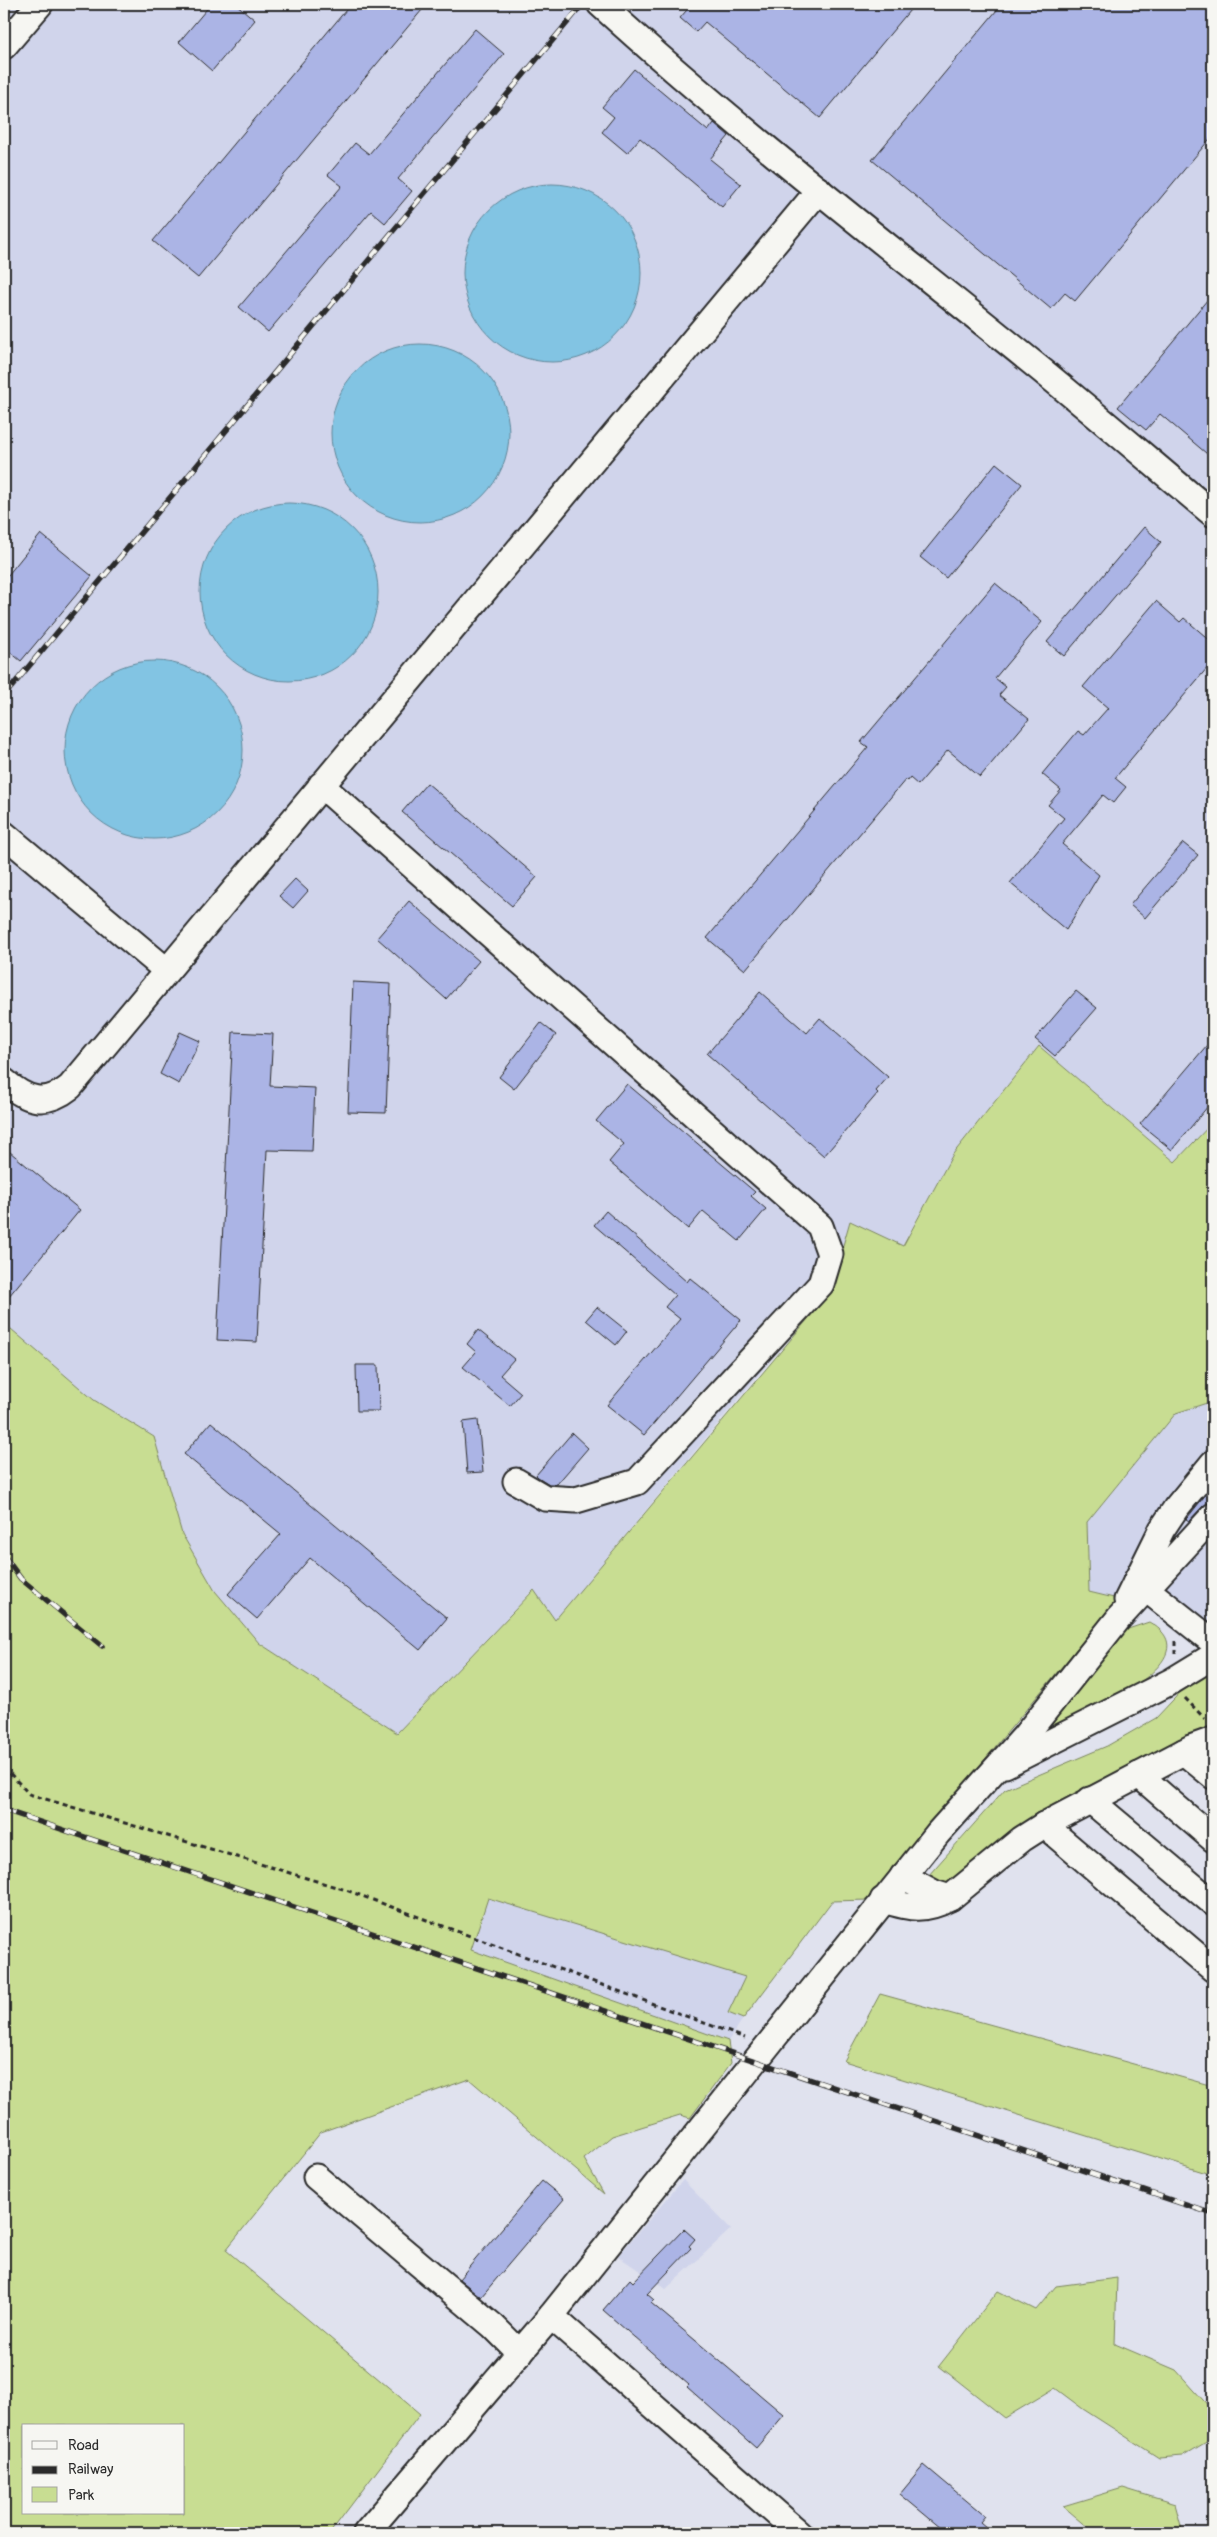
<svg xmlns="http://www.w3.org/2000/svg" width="1217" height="2537" font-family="Pangolin,sans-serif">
  <rect width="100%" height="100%" fill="#e0e2ee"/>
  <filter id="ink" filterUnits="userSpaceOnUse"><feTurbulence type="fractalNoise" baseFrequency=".02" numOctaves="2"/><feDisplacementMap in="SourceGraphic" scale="10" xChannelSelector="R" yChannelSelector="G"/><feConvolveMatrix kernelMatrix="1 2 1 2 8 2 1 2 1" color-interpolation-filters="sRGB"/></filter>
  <g filter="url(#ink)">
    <!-- built -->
    <g fill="#d0d4eb">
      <polygon points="6,4 1213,4 1213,1122 1176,1163 1039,1046 953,1154 902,1246 851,1221 831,1287 555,1620 533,1590 397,1733 259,1643 215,1591 182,1534 154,1437 94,1400 4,1323 4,7"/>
      <polygon points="1213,1401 1213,1622 1089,1592 1087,1522 1176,1413"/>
      <polygon points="488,1898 746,1977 729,2013 743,2019 728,2041 470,1950"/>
      <polygon points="683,2180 731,2229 666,2289 618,2256"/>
    </g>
    <!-- green -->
    <g fill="#c8dd92" stroke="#7a845e" fill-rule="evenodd">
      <path d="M1039,1046L1175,1162L1213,1122V1401L1176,1413L1087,1522L1089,1592L1118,1599L868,1900L832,1901L743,2019L728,2013L745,1977L488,1898L471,1950L728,2041L731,2063L690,2118L680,2115L612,2136L584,2159L604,2194L469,2079L321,2132L226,2250L420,2414L330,2533H4V1323L94,1400L154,1437L182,1534L215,1591L259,1643L397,1733L534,1590L555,1620L829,1294L850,1221L903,1246L953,1154ZM24,2426H184V2513H24Z"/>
      <path d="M1149,1622C1217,1660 1081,1715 1054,1728L1052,1722L1125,1630Z"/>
      <polygon points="1213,1673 1213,1731 1192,1733 1083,1789 1014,1828 955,1882 939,1884 928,1876 1005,1789 1107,1746 1156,1718 1188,1684"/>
      <polygon points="880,1994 1213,2086 1213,2175 844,2061"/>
      <polygon points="1117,2278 1115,2344 1176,2370 1213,2411 1213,2438 1183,2456 1159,2458 1083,2409 1055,2388 1005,2418 939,2366 998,2291 1036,2310 1056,2286"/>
      <polygon points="1123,2488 1175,2504 1183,2533 1095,2533 1063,2506"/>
    </g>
    <!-- water -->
    <g fill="#82c4e3" stroke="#5f8799">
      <circle cx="552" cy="273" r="89"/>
      <circle cx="420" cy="433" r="89"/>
      <circle cx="289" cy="592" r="89"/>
      <circle cx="154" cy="750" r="89"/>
    </g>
    <!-- building -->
    <g fill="#abb4e5" stroke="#2b2b2b">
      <polygon points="211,4 236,4 255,20 212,71 179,42"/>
      <polygon points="351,4 427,4 198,278 153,241"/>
      <polygon points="692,4 915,4 820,118 705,22 696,32 680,18"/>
      <polygon points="1002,4 1213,4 1213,135 1075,301 1065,293 1051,309 872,160"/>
      <polygon points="475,29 504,54 398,179 412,191 385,223 371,211 268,332 239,307 342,186 328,175 355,143 369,154"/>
      <polygon points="634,69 708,131 714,123 729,136 710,159 741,184 722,207 640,138 627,153 602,132 614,117 602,107"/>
      <polygon points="1213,293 1213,459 1160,414 1146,430 1118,407"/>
      <polygon points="996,463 1022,484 946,578 920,557"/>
      <polygon points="1144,527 1161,542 1064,656 1047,642"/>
      <polygon points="41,534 92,576 21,661 4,647 4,580"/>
      <polygon points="995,583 1042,622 995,678 1006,687 999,695 1029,719 980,777 948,750 918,785 910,778 908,781 906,779 745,970 707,938 868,747 861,742"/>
      <polygon points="1156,601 1180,622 1184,618 1213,643 1213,661 1115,778 1126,787 1113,803 1103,795 1062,844 1099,875 1066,930 1010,883 1064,818 1048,805 1061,790 1042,774 1078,731 1084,735 1108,708 1083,687"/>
      <polygon points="427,783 537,877 512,906 402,812"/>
      <polygon points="1183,843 1198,855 1145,918 1130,905"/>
      <polygon points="295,879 308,891 293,908 279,896"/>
      <polygon points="409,901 479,961 446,999 377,938"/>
      <polygon points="353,982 391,984 386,1113 348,1112"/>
      <polygon points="1076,991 1097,1008 1055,1056 1035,1039"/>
      <polygon points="760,992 807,1033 820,1018 888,1077 876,1091 878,1093 824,1156 707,1054"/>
      <polygon points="541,1023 556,1035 514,1089 499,1077"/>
      <polygon points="180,1032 200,1041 179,1084 160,1074"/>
      <polygon points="233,1032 273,1034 270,1086 315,1088 312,1151 267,1150 257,1342 217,1340"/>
      <polygon points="1213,1038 1213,1100 1172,1150 1140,1124"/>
      <polygon points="627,1084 755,1192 751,1196 766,1209 739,1241 703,1211 688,1229 609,1162 624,1144 596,1121"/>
      <polygon points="4,1147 80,1210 4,1302"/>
      <polygon points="606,1211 687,1282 690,1278 741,1320 644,1435 607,1405 680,1319 665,1307 675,1295 594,1225"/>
      <polygon points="597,1307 627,1331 616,1345 586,1320"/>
      <polygon points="478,1330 514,1359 500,1375 521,1393 510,1406 463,1367 476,1352 467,1344"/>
      <polygon points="356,1365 378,1365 379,1411 357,1411"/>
      <polygon points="478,1420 483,1472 467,1473 463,1422"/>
      <polygon points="211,1422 447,1618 420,1650 310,1558 257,1619 228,1594 281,1534 184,1454"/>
      <polygon points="572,1433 588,1448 557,1484 549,1484 538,1477 536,1475"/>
      <polygon points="1211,1488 1213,1502 1203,1506 1189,1521 1186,1519 1188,1517"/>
      <polygon points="542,2181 564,2199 481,2297 459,2279"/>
      <polygon points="684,2229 695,2239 689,2246 691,2248 647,2294 654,2300 651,2303 784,2415 756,2448 687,2387 689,2385 603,2310 630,2279 633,2282"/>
      <polygon points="924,2465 985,2516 980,2522 993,2533 947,2533 900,2494"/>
    </g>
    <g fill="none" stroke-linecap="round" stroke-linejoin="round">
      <!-- minor casing -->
      <g stroke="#2b2b2b" stroke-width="29">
        <g id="minor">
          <path d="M600,4C737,129 885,243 1029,360C1091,410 1152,463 1213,514"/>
          <polyline points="4,46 40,4"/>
          <polyline points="321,785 820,1226 830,1254 821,1284 637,1482 576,1500 545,1498 516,1481"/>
          <polyline points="4,834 166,970"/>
          <path d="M4,1081C26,1100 45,1107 70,1087L819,190"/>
          <polyline points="1136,1581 1213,1642"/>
          <polyline points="1127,1600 1162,1529 1176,1508 1213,1463"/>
          <polyline points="1184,1752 1213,1776"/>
          <polyline points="1005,1765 1172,1681 1213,1656"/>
          <polyline points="1139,1775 1213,1839"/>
          <polyline points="1090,1800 1213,1903"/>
          <polyline points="1044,1825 1213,1969"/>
          <polyline points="903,1876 934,1893 950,1898"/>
          <path d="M883,1900C910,1908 924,1912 950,1898L1022,1839L1044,1825L1191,1748L1213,1740"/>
          <polyline points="316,2177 493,2326 520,2353"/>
          <polyline points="551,2316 799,2533"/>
          <polyline points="366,2533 551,2316 938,1833 1024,1737 1119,1618 1213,1516"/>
        </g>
      </g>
      <!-- path -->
      <g stroke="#2b2b2b" stroke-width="3" stroke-dasharray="5 4" stroke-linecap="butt">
        <polyline points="1175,1641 1175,1654"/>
        <polyline points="1185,1698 1205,1719"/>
        <polyline points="4,1767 29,1794 346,1890 745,2038"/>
      </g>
      <!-- minor -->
      <use href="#minor" stroke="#f6f6f2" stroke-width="25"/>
      <!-- rail casing -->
      <g stroke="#2b2b2b" stroke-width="5.5">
        <g id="rail">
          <polyline points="4,696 583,4"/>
          <polyline points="4,1556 21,1579 102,1646"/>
          <polyline points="4,1810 1213,2214"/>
        </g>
      </g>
      <!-- rail -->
      <use href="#rail" stroke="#f6f6f2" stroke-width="4" stroke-dasharray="11" stroke-linecap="butt"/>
    </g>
  </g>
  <!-- margin -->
  <rect width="1217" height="2537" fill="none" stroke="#f6f6f2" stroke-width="20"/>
  <rect x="10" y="10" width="1197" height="2517" fill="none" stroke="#2b2b2b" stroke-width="2" filter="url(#ink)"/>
  <!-- legend -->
  <rect x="22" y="2424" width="162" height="90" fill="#f6f6f2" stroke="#a5a5a2"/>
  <rect x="32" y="2441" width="25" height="8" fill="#f6f6f2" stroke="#a5a5a2"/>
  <text x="68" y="2450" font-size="15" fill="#2b2b2b">Road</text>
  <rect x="32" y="2466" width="25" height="8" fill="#2b2b2b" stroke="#a5a5a2"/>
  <text x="68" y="2474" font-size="15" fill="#2b2b2b">Railway</text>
  <rect x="32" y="2487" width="25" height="15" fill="#c8dd92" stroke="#a5a5a2"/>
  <text x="68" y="2500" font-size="15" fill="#2b2b2b">Park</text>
</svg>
